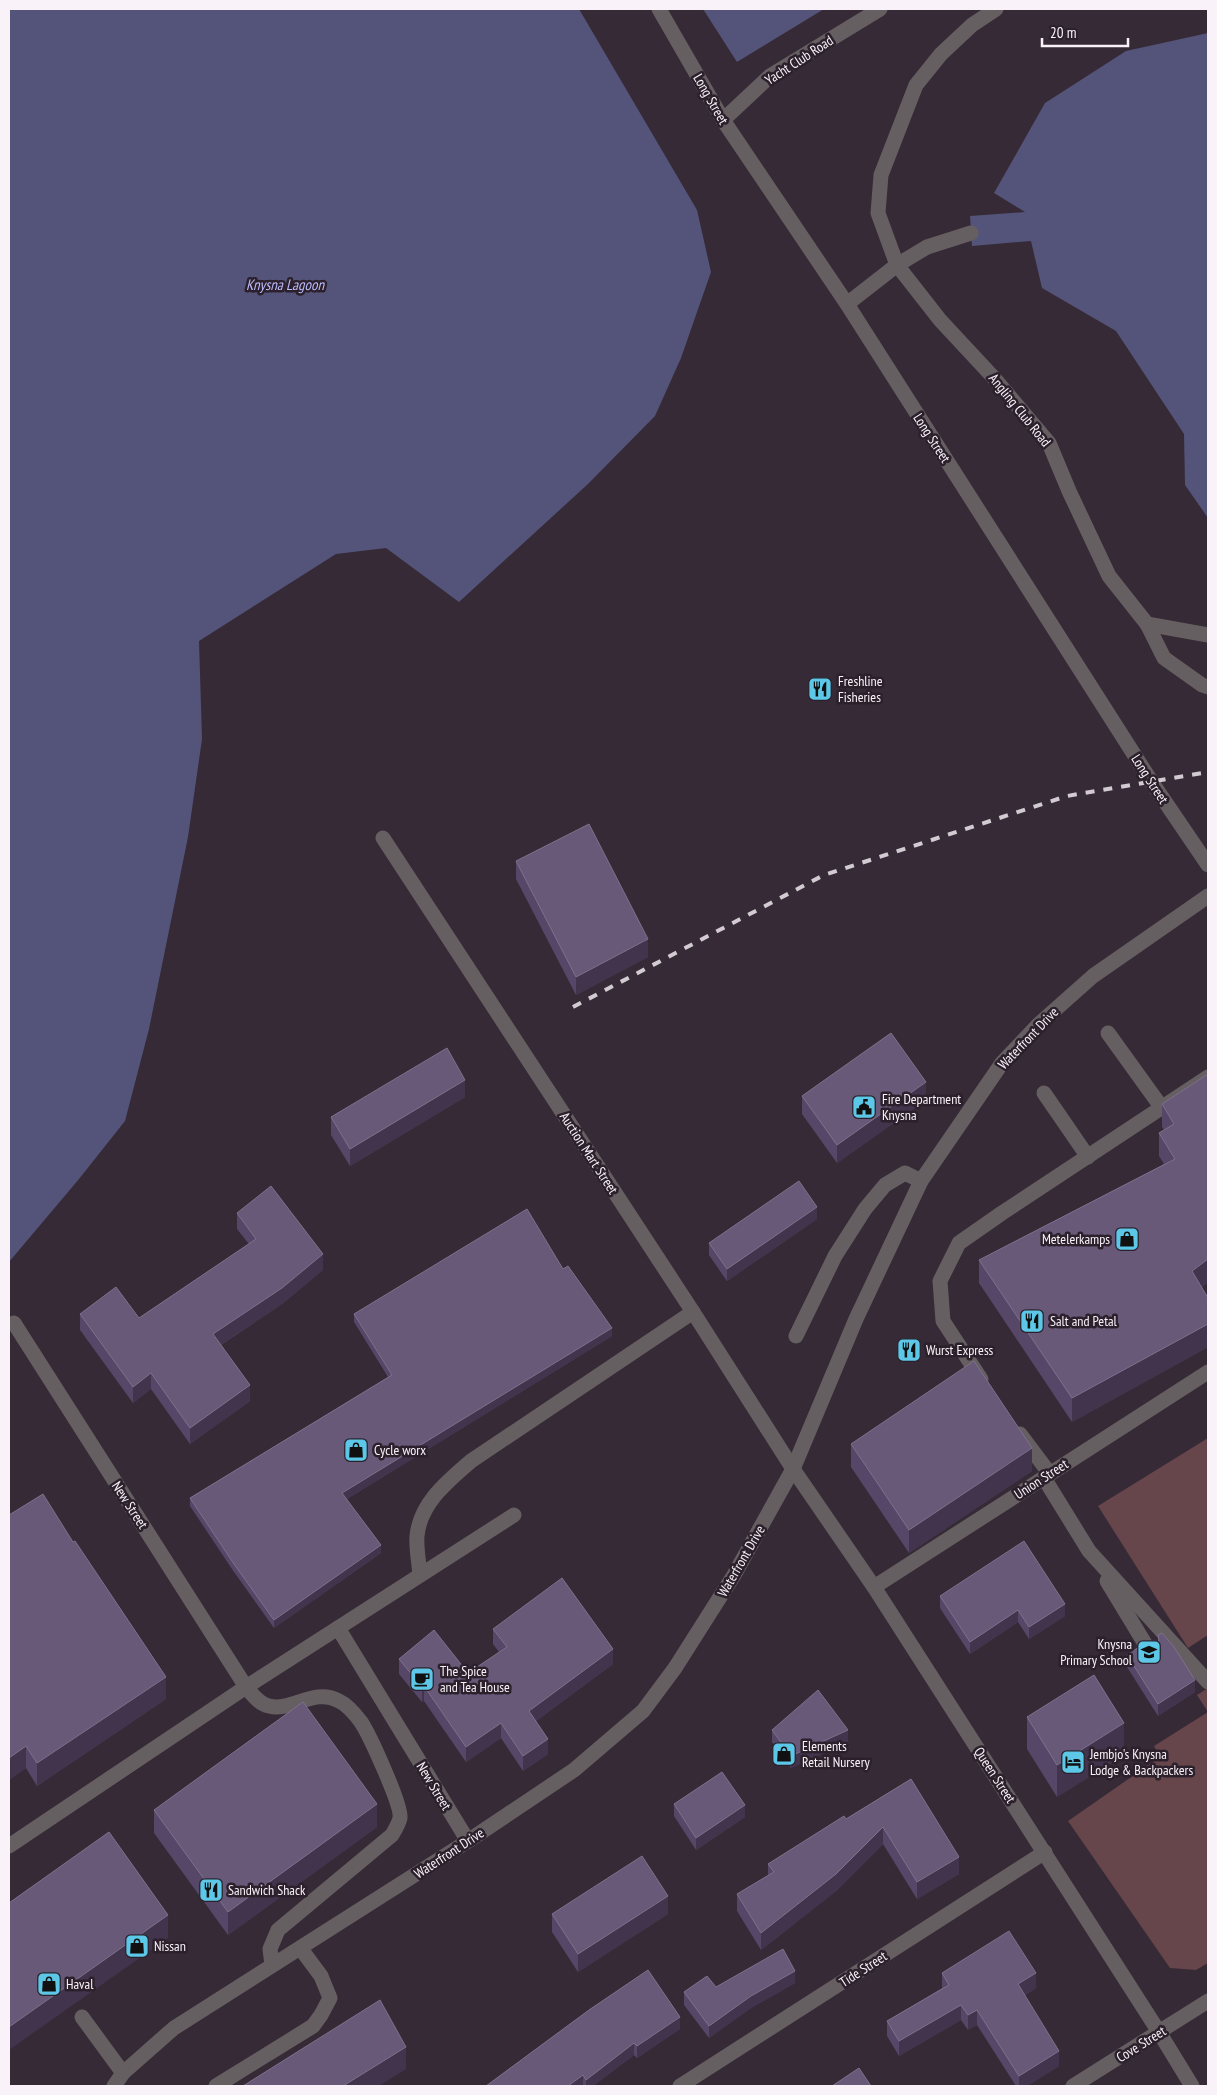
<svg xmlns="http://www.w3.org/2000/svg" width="1217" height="2095" font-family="'PT Sans Narrow',sans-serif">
  <rect width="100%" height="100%" fill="#352a35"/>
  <!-- grass -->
  <g fill="#66454b">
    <polygon points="1208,1438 1208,1635 1188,1648 1098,1506"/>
    <polygon points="1208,1688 1208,1963 1196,1970 1170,1968 1068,1821 1160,1757 1154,1746 1208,1712 1197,1695"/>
  </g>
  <!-- water -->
  <g fill="#54547a">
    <polygon points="9,9 579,9 697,210 711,272 681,358 655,416 588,484 459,602 386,548 336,554 199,641 202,739 188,837 149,1029 125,1121 79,1179 9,1262"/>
    <polygon points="703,9 824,9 737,62"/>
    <polygon points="1208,33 1208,518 1185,485 1184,434 1116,331 1042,288 1031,241 972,246 970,216 1025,212 994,193 1045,103 1126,51"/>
  </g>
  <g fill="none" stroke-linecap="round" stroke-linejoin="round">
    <!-- minor -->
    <g stroke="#665f62" stroke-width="15">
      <polyline points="659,9 723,120 847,304 1151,781 1208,865"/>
      <polyline points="996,9 972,25 941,54 916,85 881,175 878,213 897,265 940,320 994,378 1049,443 1069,491 1109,576 1147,624 1164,658 1202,685 1208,687"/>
      <polyline points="723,120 770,76 880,9"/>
      <polyline points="847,304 897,265 927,247 971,233"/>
      <polyline points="1147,624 1208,635"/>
      <polyline points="383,838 693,1312 793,1469 874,1587 1159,2032 1192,2086"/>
      <polyline points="1108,1033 1162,1108"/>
      <polyline points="1044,1093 1088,1157"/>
      <path d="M14,1323L246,1687C252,1694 259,1704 269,1706C292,1712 314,1687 339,1701C348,1705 355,1714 361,1722C369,1734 402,1805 400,1818C399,1823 395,1830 392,1835L278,1930L270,1949L272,1965"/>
      <polyline points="796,1336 835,1256 865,1209 885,1185 905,1173 921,1181"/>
      <polyline points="981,1379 943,1321 940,1281 959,1243 1002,1213 1208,1077"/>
      <polyline points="1020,1434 1050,1474"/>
      <polyline points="1044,1478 1089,1551 1208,1682"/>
      <path d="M420,1575C419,1563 416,1548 417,1536C420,1503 448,1481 471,1461L693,1312"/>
      <polyline points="1107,1581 1150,1652"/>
      <polyline points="874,1587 1208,1372"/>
      <polyline points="338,1628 468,1841"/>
      <polyline points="9,1846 246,1687 514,1515"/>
      <polyline points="82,2017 123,2073"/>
      <polyline points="114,2086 123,2073 174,2028 468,1841 574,1770 643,1711 675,1668 734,1575 793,1469 856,1319 921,1181 1002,1063 1039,1024 1093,976 1208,896"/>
      <polyline points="216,2086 313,2026 321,2015 330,1998 321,1976 301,1949"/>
      <polyline points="680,2086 1045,1852"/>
      <polyline points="1073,2086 1208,2001"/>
    </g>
    <!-- rail -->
    <polyline stroke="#d2cbd2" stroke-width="4" stroke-dasharray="9 9" stroke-linecap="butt" points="573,1007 824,875 1067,796 1208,772"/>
  </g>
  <!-- wall -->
  <g fill="#564768">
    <polygon points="516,861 648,957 576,995 516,879"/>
    <polygon points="1208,1074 1208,1282 1202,1287 1208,1298 1208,1347 1072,1422 979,1283 979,1260 1164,1164 1159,1156 1159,1133 1164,1130 1162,1127 1162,1104"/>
    <polygon points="802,1096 926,1100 837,1163 802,1114"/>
    <polygon points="465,1097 350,1166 331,1135 331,1117"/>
    <polygon points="237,1213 323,1270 282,1304 221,1345 250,1401 190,1444 151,1389 133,1403 80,1330 80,1314 139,1318 249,1244 237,1229"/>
    <polygon points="817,1219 727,1281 709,1255 709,1243"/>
    <polygon points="563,1269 612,1336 347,1499 381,1553 274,1628 234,1572 190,1506 190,1498 388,1377 354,1322 354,1314"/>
    <polygon points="851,1444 1032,1471 909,1553 851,1467"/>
    <polygon points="9,1515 166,1699 37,1786 26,1768 9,1780"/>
    <polygon points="940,1596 1065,1616 1029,1639 1018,1622 970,1654 940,1608"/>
    <polygon points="493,1629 613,1664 536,1721 548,1754 523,1771 501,1738 466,1762 424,1701 422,1702 399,1674 399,1659 468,1673 499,1652 493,1644"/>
    <polygon points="1158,1635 1195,1692 1158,1716 1127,1667 1127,1655 1155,1648 1158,1643"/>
    <polygon points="1027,1717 1124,1755 1057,1797 1027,1749"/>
    <polygon points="772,1730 848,1742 791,1768 772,1742"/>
    <polygon points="911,1779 959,1874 917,1899 883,1844 836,1891 761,1950 737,1911 737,1894 768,1875 768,1864 846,1819"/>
    <polygon points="674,1804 745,1817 696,1850 674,1816"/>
    <polygon points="154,1810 377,1827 228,1935 154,1833"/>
    <polygon points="552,1914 668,1914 578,1972 552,1932"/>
    <polygon points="942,1973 1036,1988 1025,1995 1059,2066 1027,2086 1016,2086 977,2025 968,2030 961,2020 899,2056 887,2036 887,2021 942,1988"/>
    <polygon points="795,1983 751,2008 709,2038 684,2005 684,1992 716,1987"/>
    <polygon points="680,2029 637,2058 634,2055 593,2086 486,2086"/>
  </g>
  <!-- shaded-wall -->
  <g fill="#42344d">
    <polygon points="648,939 648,957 576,995 576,977"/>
    <polygon points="465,1080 465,1097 350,1166 350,1149"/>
    <polygon points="926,1082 926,1100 837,1163 837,1145"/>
    <polygon points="817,1207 817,1219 727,1281 727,1269"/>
    <polygon points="323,1254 323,1270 282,1304 213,1350 213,1334"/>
    <polygon points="1208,1259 1208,1282 1192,1294 1192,1271"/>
    <polygon points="1208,1324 1208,1347 1072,1422 1072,1398"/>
    <polygon points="612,1328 612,1336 342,1502 342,1493"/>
    <polygon points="151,1373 151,1389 133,1403 133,1387"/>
    <polygon points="250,1385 250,1401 190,1444 190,1428"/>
    <polygon points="1032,1448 1032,1471 909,1553 909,1530"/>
    <polygon points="381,1545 381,1553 274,1628 274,1620"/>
    <polygon points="1065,1604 1065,1616 1029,1639 1029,1627"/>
    <polygon points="1018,1610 1018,1622 970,1654 970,1642"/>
    <polygon points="613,1649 613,1664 529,1726 529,1711"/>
    <polygon points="166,1677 166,1699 37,1786 37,1763"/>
    <polygon points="1195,1680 1195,1692 1158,1716 1158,1704"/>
    <polygon points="424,1686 424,1701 422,1702 422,1687"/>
    <polygon points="501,1723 501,1738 466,1762 466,1747"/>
    <polygon points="1124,1723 1124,1755 1057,1797 1057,1765"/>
    <polygon points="848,1730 848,1742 791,1768 791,1756"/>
    <polygon points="548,1739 548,1754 523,1771 523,1756"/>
    <polygon points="26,1746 26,1768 9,1780 9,1758"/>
    <polygon points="377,1804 377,1827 228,1935 228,1912"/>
    <polygon points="745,1805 745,1817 696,1850 696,1838"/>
    <polygon points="883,1827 883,1844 836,1891 761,1950 761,1933"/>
    <polygon points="959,1857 959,1874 917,1899 917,1882"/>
    <polygon points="668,1896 668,1914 578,1972 578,1954"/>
    <polygon points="168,1915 168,1938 9,2050 9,2027"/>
    <polygon points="795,1971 795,1983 751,2008 709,2038 709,2026 751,1996"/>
    <polygon points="1036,1973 1036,1988 1018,1999 1018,1984"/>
    <polygon points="961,2005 961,2020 899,2056 899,2041"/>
    <polygon points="977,2010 977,2025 968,2030 968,2015"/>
    <polygon points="680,2017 680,2029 637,2058 637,2046"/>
    <polygon points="634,2043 634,2055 593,2086 586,2086 586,2080"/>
    <polygon points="406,2047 406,2069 379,2086 343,2086"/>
    <polygon points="1059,2051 1059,2066 1027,2086 1019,2086 1019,2076"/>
    <polygon points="583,2075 583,2086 568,2086"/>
  </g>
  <!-- building -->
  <g fill="#685978" stroke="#7e718c">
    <polygon points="589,824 648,939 576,977 516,861"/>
    <polygon points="891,1033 926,1082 837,1145 802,1096"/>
    <polygon points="447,1048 465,1080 350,1149 331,1117"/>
    <polygon points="1208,1074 1208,1259 1192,1271 1208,1298 1208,1324 1072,1398 979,1260 1175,1159 1159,1133 1174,1124 1162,1104"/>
    <polygon points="799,1181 817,1207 727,1269 709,1243"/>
    <polygon points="271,1186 323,1254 282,1288 213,1334 250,1385 190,1428 151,1373 133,1387 80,1314 116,1287 139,1318 256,1239 237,1213"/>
    <polygon points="527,1209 563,1269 568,1266 612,1328 342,1493 381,1545 274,1620 234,1564 190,1498 392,1375 354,1314"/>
    <polygon points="974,1361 1032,1448 909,1530 851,1444"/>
    <polygon points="43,1494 73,1542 75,1541 166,1677 37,1763 26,1746 9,1758 9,1515"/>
    <polygon points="1024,1541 1065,1604 1029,1627 1018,1610 970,1642 940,1596"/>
    <polygon points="562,1578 613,1649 529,1711 548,1739 523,1756 501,1723 466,1747 424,1686 422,1687 399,1659 434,1630 468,1673 507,1647 493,1629"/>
    <polygon points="1162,1633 1174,1647 1195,1680 1158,1704 1127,1655 1142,1645 1150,1649 1155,1648 1159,1640 1158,1635"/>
    <polygon points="1094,1675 1124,1723 1057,1765 1027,1717"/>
    <polygon points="818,1690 848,1730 791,1756 772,1730"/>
    <polygon points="303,1702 377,1804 228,1912 154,1810"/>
    <polygon points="722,1772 745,1805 696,1838 674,1804"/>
    <polygon points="911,1779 959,1857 917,1882 883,1827 836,1874 761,1933 737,1894 774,1872 768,1864 844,1816 846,1819"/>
    <polygon points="109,1832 168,1915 9,2027 9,1903"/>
    <polygon points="642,1856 668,1896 578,1954 552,1914"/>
    <polygon points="1009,1931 1036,1973 1018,1984 1059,2051 1019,2076 977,2010 968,2015 961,2005 899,2041 887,2021 949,1985 942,1973"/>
    <polygon points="783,1949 795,1971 751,1996 709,2026 684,1992 707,1976 716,1987"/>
    <polygon points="648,1970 680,2017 637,2046 634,2043 586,2080 583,2075 568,2086 486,2086 589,2010"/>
    <polygon points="380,2000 406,2047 343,2086 243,2086"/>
    <polygon points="859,2068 871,2086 832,2086"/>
  </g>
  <!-- icons -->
  <defs>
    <g id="restaurant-square" transform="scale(1.25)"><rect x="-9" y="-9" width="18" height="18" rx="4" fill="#5cc7e7" stroke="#2b202b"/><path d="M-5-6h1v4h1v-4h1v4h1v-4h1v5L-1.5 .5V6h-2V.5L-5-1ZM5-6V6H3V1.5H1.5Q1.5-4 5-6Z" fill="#111"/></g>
    <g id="civic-square" transform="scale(1.25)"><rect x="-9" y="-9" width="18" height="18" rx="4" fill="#5cc7e7" stroke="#2b202b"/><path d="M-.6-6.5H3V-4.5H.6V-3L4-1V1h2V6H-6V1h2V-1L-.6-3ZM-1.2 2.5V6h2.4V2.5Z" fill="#111"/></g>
    <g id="shop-square" transform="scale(1.25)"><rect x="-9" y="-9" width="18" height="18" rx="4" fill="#5cc7e7" stroke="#2b202b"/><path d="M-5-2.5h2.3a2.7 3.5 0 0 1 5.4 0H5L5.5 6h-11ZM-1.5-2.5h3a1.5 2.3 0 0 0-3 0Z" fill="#111"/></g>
    <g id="school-square" transform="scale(1.25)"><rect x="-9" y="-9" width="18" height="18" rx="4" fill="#5cc7e7" stroke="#2b202b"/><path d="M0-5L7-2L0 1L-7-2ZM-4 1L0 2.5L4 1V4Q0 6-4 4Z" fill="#111"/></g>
    <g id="cafe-square" transform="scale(1.25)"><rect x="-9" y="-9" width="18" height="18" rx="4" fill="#5cc7e7" stroke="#2b202b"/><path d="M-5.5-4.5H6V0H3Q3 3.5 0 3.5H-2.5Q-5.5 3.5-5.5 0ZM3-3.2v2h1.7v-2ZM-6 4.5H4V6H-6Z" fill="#111"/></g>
    <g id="hotel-square" transform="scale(1.25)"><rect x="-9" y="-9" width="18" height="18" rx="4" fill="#5cc7e7" stroke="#2b202b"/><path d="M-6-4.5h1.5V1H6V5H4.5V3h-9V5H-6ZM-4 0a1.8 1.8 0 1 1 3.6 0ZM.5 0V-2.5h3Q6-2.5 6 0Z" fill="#111"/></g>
  </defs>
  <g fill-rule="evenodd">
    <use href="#restaurant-square" x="820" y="689"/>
    <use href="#civic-square" x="864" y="1107"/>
    <use href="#shop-square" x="1127" y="1239"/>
    <use href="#restaurant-square" x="1032" y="1321"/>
    <use href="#restaurant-square" x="909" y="1350"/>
    <use href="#shop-square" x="356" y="1450"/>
    <use href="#school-square" x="1149" y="1652"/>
    <use href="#cafe-square" x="422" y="1679"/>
    <use href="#shop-square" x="784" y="1754"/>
    <use href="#hotel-square" x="1073" y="1762"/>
    <use href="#restaurant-square" x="211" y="1890"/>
    <use href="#shop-square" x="137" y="1946"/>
    <use href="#shop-square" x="49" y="1984"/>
  </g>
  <g text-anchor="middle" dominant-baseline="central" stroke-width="5" stroke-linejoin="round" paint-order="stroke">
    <!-- street labels -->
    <g font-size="14" fill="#f9f2f9" stroke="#2b202b">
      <text transform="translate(799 60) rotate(-33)">Yacht Club Road</text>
      <text transform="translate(711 99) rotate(60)">Long Street</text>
      <text transform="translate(1020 410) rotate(51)">Angling Club Road</text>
      <text transform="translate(932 438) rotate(57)">Long Street</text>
      <text transform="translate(1150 779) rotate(57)">Long Street</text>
      <text transform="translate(1028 1038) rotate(-46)">Waterfront Drive</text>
      <text transform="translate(589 1153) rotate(57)">Auction Mart Street</text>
      <text transform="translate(1041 1479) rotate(-33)">Union Street</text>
      <text transform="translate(130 1505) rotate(57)">New Street</text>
      <text transform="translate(741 1561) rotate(-60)">Waterfront Drive</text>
      <text transform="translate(995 1775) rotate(57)">Queen Street</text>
      <text transform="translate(434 1786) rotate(59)">New Street</text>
      <text transform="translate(449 1853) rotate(-33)">Waterfront Drive</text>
      <text transform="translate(863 1969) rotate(-33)">Tide Street</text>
      <text transform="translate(1141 2044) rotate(-32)">Cove Street</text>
    </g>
    <!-- poi labels -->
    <g font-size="14" fill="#f9f2f9" stroke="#2b202b" text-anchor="start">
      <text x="838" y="681">Freshline<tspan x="838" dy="16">Fisheries</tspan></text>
      <text x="882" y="1099">Fire Department<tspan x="882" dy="16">Knysna</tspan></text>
      <text x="1110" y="1239" text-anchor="end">Metelerkamps</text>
      <text x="1050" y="1321">Salt and Petal</text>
      <text x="926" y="1350">Wurst Express</text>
      <text x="374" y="1450">Cycle worx</text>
      <text x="1132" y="1644" text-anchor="end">Knysna<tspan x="1132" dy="16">Primary School</tspan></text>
      <text x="440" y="1671">The Spice<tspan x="440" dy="16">and Tea House</tspan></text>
      <text x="802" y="1746">Elements<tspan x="802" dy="16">Retail Nursery</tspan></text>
      <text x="1090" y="1754">Jembjo's Knysna<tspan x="1090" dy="16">Lodge &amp; Backpackers</tspan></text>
      <text x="228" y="1890">Sandwich Shack</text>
      <text x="154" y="1946">Nissan</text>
      <text x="66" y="1984">Haval</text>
    </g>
    <!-- water labels -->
    <g font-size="15" font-style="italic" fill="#babcfc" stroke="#2b202b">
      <text x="285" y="284">Knysna Lagoon</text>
    </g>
  </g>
  <!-- border -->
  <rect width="1217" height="2095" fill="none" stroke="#f9f2f9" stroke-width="20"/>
  <!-- scale -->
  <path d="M1042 38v8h86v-8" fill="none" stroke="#f9f2f9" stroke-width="2.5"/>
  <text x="1050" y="38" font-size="15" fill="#f9f2f9" stroke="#2b202b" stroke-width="4" paint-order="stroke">20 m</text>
</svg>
